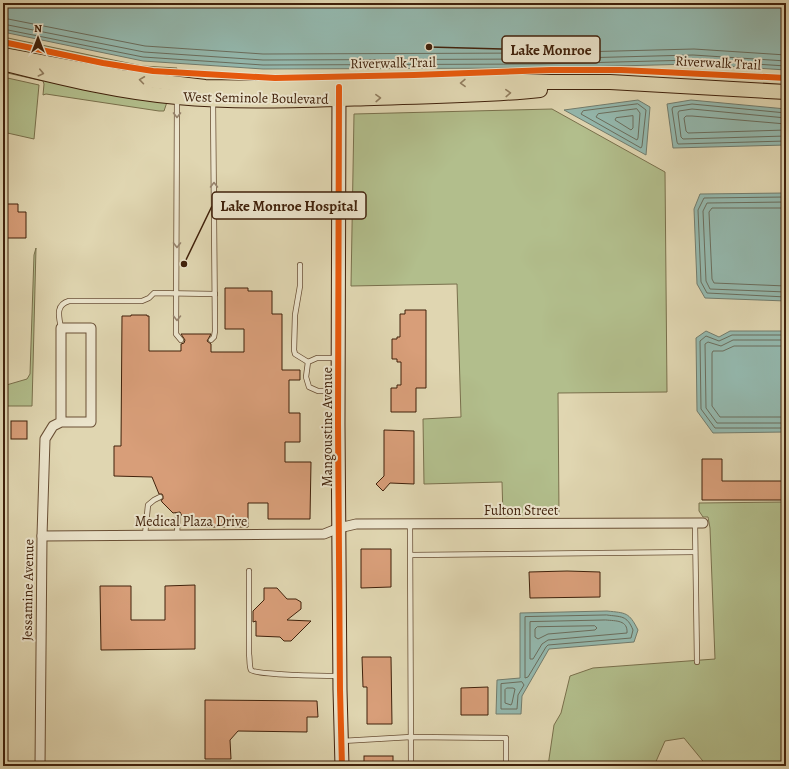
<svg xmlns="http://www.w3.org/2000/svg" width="789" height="769" font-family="Alegreya,serif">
  <rect width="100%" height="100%" fill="#e0d6b1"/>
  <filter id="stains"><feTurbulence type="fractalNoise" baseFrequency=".005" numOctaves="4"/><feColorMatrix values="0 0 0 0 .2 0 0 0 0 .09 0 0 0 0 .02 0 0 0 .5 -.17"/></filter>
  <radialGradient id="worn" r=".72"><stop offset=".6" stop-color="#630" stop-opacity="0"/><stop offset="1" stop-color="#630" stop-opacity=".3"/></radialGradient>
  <!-- green -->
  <g fill="#b2be8c" stroke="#79704c">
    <polygon points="3,37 142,66 177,68 174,78 121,71 3,49"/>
    <polygon points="3,70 20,74 167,102 164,111 159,111 46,94 43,95 44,84 43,81 3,72"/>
    <polygon points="3,77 39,85 34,139 3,132"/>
    <polygon points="552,109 665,172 667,392 558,393 559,514 503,516 502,482 424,484 423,419 461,417 457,284 351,286 354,114"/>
    <polygon points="36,248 32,406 3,406 3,386 27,379 30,374 34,255"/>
    <polygon points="786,502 786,766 707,766 684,738 665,741 654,766 548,766 554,725 561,713 570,676 593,668 715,659 710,528 708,517 703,517 699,511 699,503"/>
  </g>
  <!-- water -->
  <g fill="#94b9af" stroke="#727c6d">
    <polygon points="3,3 786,3 786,70 693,64 541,68 263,69 143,61 3,32"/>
    <polygon points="638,100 650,107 646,155 564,110"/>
    <polygon points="691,100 786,109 786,145 673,148 667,104"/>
    <polygon points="786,193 786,301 705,298 697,284 694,209 700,194"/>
    <polygon points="706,331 719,337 730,331 786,331 786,432 713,433 697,411 696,338"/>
    <path d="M607,611C626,613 629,612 638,630L634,642L549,649L522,696L521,714H496L497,680L520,678V613Z"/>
  </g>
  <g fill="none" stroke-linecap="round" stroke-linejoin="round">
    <!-- shore -->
    <g stroke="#6a6d5d" stroke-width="1">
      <polyline points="3,18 145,46 263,54 540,53 694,49 786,55"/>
      <polyline points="3,24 144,52 263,60 540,59 693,55 786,61"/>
      <polyline points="3,29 143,57 263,65 540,64 693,60 786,66"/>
      <polygon points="638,104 646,110 642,146 641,148 581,114 583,111"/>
      <polygon points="637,109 640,113 638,138 637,140 596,117 598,114"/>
      <polyline points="786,113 692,104 673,107 672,109 677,142 678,144 786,141"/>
      <polygon points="633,116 633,128 631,130 615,120 616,118"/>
      <polyline points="786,118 692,109 679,111 678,113 681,137 683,139 786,136"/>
      <polyline points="786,124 692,116 686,116 684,118 686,131 688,133 786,130"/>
      <polyline points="786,197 704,198 698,210 701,282 707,293 786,297"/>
      <polyline points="786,202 707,203 703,211 706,281 710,289 786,292"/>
      <polyline points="786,208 712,208 709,212 712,279 714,283 786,286"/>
      <polyline points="786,335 732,335 719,341 706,336 700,341 701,409 715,428 786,428"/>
      <polyline points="786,340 733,340 721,346 708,342 705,344 706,408 717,423 786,423"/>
      <polyline points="786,346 734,346 723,351 713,351 712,353 712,406 720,417 786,417"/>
      <path d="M607,615C621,617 627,615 633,630L631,638L548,645L546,647L528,677L525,678V617Z"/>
      <path d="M606,620C616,621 628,620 627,633L548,640L542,644L533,659H530V622Z"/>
      <polygon points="595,626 597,628 595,630 548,634 538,639 535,637 535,629 537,627"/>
      <polygon points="522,682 524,685 518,695 517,709 501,709 501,684"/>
      <polygon points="507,688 513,688 515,689 512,703 511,705 505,703 505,690"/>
    </g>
  </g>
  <!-- building -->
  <g fill="#d89e79" stroke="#40210b">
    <polygon points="7,204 18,204 18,212 26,212 26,238 3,238 3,211 7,211"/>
    <polygon points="225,288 248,288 248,291 272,291 272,314 282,314 282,370 300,370 300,380 289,380 289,413 300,413 300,442 285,442 285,462 311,462 310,519 268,519 268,503 248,503 248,527 193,527 193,520 182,516 180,512 173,513 162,502 161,500 163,499 163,496 162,494 159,494 152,477 114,476 114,446 121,446 122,316 131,316 131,315 147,315 147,316 149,316 149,351 181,351 181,344 184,343 185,340 181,334 211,334 207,341 211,344 211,352 244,352 244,329 225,329"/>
    <polygon points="405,310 426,310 426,388 416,388 416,412 391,412 391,388 397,388 397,385 401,385 401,362 397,362 397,359 392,359 392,339 397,339 397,337 400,337 400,314 405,314"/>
    <rect x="11" y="421" width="16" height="18"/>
    <polygon points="384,430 414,431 414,484 390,483 383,491 376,484 384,476"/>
    <polygon points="702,459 722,459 722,481 786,481 786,500 702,500"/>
    <polygon points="361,549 391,549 391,587 361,588"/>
    <polygon points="567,571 600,572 600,597 530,598 529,572"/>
    <polygon points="195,585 195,649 101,650 100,586 131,586 131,620 165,620 165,586"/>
    <polygon points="264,588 277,588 287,599 296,599 301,602 301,609 287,620 311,621 291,641 284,641 280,637 256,636 256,621 253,622 253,611 264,600"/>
    <polygon points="362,657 391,657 392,724 367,724 367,687 363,687"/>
    <polygon points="488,687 488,715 461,715 461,688"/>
    <polygon points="205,700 317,701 318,717 307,717 307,732 238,731 230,740 231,759 205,759"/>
    <rect x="364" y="756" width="29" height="10"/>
  </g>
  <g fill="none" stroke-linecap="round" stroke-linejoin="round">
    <!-- lane casing -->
    <g stroke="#684e34" stroke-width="6">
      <g id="lane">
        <polyline points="177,98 176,334 181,340"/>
        <polyline points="300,265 300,286 295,315 294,350 295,354 308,362"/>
        <path d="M61,328C59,317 55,305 69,301H142L149,298L154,293L215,294"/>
        <polyline points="211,340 214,337 215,331 213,101"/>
        <polyline points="337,358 317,358 308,362 306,377 309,387 318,391 338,391"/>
        <polyline points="695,523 697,662"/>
        <polyline points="410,524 411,766"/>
        <polyline points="145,535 148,505 154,500 160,497"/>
        <polyline points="177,535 178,515"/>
        <polyline points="411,555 695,552"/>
        <path d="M249,571V654C250,659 249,666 251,670C256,675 326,676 338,676"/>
        <polyline points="342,741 411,737 506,738 506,766"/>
      </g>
    </g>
    <!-- street casing -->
    <g stroke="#684e34" stroke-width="11">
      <g id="street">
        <polyline points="42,536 324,534 339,528 356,524 703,523"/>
        <polyline points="40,766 42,536 45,439 53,426 61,422 91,422 91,328 61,328 61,422"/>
      </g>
    </g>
    <!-- secondary casing -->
    <g stroke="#40210b" stroke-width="15">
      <polyline id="secondary" points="339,90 338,424 340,690 342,766"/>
    </g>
    <!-- primary casing -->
    <g stroke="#40210b" stroke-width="16">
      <g id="primary">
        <polyline points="3,55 121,77 205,87 283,88 502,82 610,82 786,92"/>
        <path d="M10,65C65,79 121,92 177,97C242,103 308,100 374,98C429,96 485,96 540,90"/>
      </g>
    </g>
    <!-- lane -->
    <use href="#lane" stroke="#ebe4cc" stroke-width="4.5"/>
    <!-- street -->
    <use href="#street" stroke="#ebe4cc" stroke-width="9"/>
    <!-- secondary -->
    <use href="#secondary" stroke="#ebe4cc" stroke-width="13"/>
    <!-- primary -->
    <use href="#primary" stroke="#e0d6b1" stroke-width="14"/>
    <!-- cycleway casing -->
    <g stroke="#ebe4cc" stroke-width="8">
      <g id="cycleway">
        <polyline points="3,42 103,63 153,71 275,78 414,75 551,70 621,70 786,78"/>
        <polyline points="339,87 338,424 340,690 342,766"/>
      </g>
    </g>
    <!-- cycleway -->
    <use href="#cycleway" stroke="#e8590c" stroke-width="6"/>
  </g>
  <!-- one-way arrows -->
  <defs><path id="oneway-chevron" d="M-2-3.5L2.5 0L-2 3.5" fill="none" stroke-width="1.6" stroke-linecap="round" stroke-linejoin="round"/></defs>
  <g stroke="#907c5e">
    <use href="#oneway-chevron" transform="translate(41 73) rotate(13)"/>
    <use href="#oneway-chevron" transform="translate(142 80) rotate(-172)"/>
    <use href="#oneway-chevron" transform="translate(463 83) rotate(179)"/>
    <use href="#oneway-chevron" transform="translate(508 93) rotate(-3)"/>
    <use href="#oneway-chevron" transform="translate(378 98) rotate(-2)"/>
  </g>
  <g stroke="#96826c">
    <use href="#oneway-chevron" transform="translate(177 115) rotate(90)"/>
    <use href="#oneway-chevron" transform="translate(214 185) rotate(-90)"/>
    <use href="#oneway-chevron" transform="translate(177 245) rotate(90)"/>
    <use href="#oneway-chevron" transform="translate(177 318) rotate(91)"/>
  </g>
  <g text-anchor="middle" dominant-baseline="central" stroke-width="4" stroke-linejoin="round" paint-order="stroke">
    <!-- street labels -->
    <g font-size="14" fill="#40210b" stroke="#ebe4cc">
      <text transform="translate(393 63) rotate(-1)">Riverwalk Trail</text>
      <text transform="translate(718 63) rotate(3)">Riverwalk Trail</text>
      <text transform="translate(256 98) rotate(1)">West Seminole Boulevard</text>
      <text transform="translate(327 427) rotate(-90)">Mangoustine Avenue</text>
      <text x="521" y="510">Fulton Street</text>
      <text x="191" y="521">Medical Plaza Drive</text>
      <text transform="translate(28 590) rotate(-89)">Jessamine Avenue</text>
    </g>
  </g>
  <!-- callouts -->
  <path fill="none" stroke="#40210b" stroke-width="1.5" d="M429 47L502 49M184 264L212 206"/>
  <g fill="#40210b" stroke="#ebe4cc" stroke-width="1.5">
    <circle cx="429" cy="47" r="4"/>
    <circle cx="184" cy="264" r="4"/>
  </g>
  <g fill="#ebe4cc" stroke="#40210b" stroke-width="1.5">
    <rect x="502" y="36" width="98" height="27" rx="4"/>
    <rect x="212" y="192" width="154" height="27" rx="4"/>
  </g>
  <g font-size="15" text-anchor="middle" font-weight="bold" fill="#40210b">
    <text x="551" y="55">Lake Monroe</text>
    <text x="289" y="211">Lake Monroe Hospital</text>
  </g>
  <!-- margin -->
  <rect width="789" height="769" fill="none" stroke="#e0d6b1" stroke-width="16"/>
  <rect x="4" y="4" width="781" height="761" fill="none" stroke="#40210b" stroke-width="2"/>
  <rect x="8" y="8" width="773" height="753" fill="none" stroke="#40210b"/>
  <!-- north arrow -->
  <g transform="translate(38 38)" stroke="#ebe4cc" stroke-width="3" paint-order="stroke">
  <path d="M0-3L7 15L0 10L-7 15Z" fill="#40210b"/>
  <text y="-6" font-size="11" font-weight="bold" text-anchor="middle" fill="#40210b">N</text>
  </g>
  <rect width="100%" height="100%" filter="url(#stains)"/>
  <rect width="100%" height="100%" fill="url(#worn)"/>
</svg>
